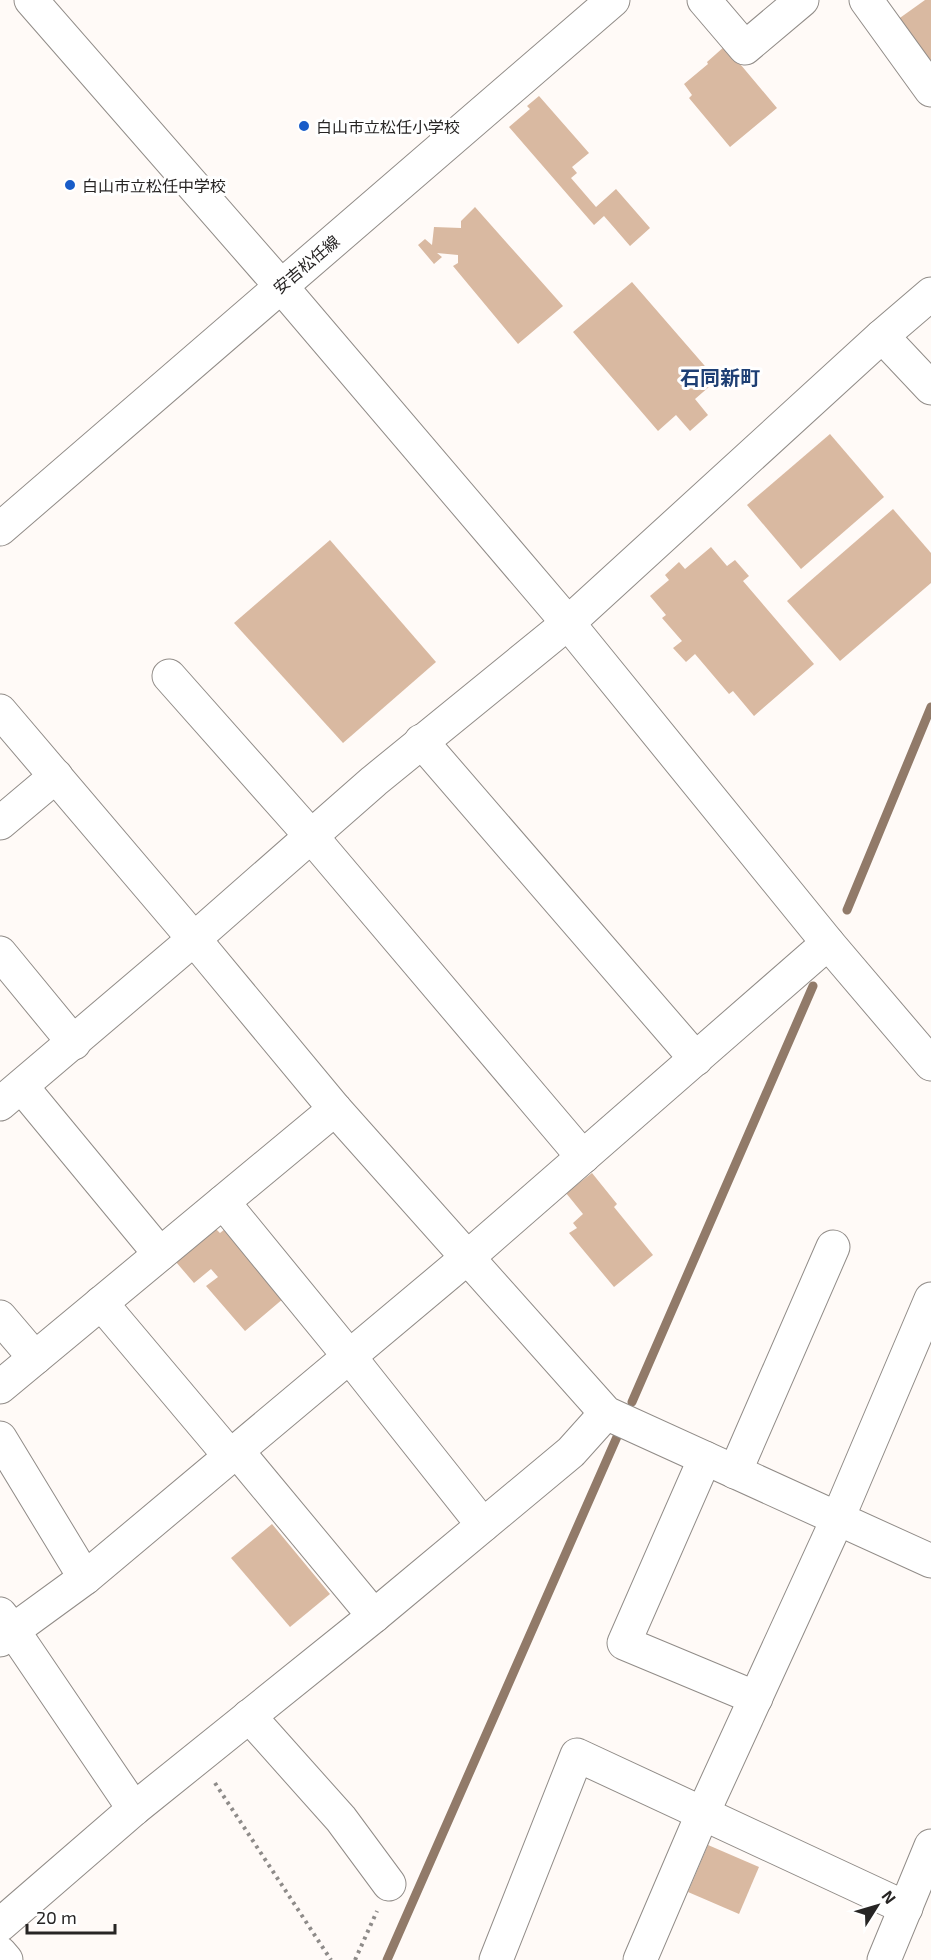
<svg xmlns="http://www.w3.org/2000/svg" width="931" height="1960" font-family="'Exo 2','Noto Sans JP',sans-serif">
  <rect width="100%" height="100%" fill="#fffaf7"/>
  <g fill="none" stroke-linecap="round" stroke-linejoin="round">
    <!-- stream -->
    <g stroke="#917a69" stroke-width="9">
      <polyline points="847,910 931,707"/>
      <polyline points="632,1402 813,986"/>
      <polyline points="387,1960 620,1430"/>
    </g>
  </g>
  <!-- building -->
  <g fill="#d9b9a1">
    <polygon points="925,0 931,0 931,61 928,62 897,20"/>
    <polygon points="725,46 777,108 730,147 689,98 692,95 684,84 708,64 707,62"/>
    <polygon points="539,96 589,153 572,167 577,173 571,178 596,207 616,189 650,228 630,246 604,216 594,225 509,127 530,109 527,106"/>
    <polygon points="475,207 563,306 518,344 453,266 458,263 458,255 437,253 442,257 434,264 418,245 425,239 432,245 434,227 461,228 461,221"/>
    <polygon points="632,282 717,380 695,399 708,415 690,431 676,415 658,431 573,332"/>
    <polygon points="830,434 884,497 801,569 747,505"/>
    <polygon points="893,509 931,553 931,583 840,661 787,601"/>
    <polygon points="330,540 436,662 343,743 234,623"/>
    <polygon points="711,547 727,566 735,560 749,576 743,581 814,664 754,716 733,691 729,694 695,654 686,662 673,648 682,641 662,618 666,615 650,596 669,580 665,575 679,562 685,569"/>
    <polygon points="592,1173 617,1204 614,1207 653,1255 614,1287 569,1233 577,1228 573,1223 583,1214 566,1193"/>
    <polygon points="215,1228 220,1233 225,1229 284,1298 245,1331 206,1286 218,1277 211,1269 194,1283 176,1262"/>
    <polygon points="272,1524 330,1594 290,1627 231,1558"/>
    <polygon points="708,1845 759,1867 739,1914 688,1892"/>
  </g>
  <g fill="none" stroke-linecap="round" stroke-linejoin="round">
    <!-- minor casing -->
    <g stroke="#918c88" stroke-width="35">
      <g id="minor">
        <polyline points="704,0 745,48 802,0"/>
        <polyline points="866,0 931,90"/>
        <polyline points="882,336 931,388"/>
        <polyline points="169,676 311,836 583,1157"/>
        <polyline points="0,711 194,939 335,1109 606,1413 931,1561"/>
        <polyline points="421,741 696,1059"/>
        <polyline points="0,823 56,776"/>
        <polyline points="0,953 74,1043"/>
        <polyline points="22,1087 160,1254"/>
        <polyline points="0,1104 194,939 374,781 568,623 882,336 931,294"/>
        <polyline points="223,1202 349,1356 483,1525"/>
        <polyline points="101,1303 230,1456"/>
        <polyline points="0,1317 35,1358"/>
        <polyline points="0,1387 335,1109"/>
        <polyline points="0,1438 85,1578"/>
        <polyline points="237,1451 374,1616"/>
        <polyline points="705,1458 624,1643 756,1698"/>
        <polyline points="735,1472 833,1247"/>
        <polyline points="0,1614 12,1629 134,1809"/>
        <polyline points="0,1640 85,1578 468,1257 828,943"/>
        <polyline points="249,1716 341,1819 389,1884"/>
        <polyline points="0,1925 134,1809 374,1616 571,1452 606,1413"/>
        <polyline points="0,1953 6,1960"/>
        <polyline points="496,1960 577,1755 906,1908"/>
        <polyline points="640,1960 702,1815 838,1518 931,1299"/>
      </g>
    </g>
    <!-- tertiary casing -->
    <g stroke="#918c88" stroke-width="35">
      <g id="tertiary">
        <polyline points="31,0 280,285 568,623 828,943 931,1064"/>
        <polyline points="884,1960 931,1846"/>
      </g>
    </g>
    <!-- secondary casing -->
    <g stroke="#918c88" stroke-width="35">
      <polyline id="secondary" points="0,529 613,0"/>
    </g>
    <!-- path -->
    <g stroke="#8e8b89" stroke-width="4" stroke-dasharray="3 4.5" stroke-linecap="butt">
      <polyline points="215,1783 331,1960"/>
      <polyline points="355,1960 377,1911"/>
    </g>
    <!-- minor -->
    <use href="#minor" stroke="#fff" stroke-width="33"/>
    <!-- tertiary -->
    <use href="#tertiary" stroke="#fff" stroke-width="33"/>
    <!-- secondary -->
    <use href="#secondary" stroke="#fff" stroke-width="33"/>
  </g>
  <!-- markers -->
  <g fill="#195cc8" stroke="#fff" stroke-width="2">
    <circle cx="304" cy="126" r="6"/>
    <circle cx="70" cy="185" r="6"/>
  </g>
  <g text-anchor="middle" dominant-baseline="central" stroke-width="6" stroke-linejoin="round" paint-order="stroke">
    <!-- poi labels -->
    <g font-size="16" fill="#272524" stroke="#fff" text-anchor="start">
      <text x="316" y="126">白山市立松任小学校</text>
      <text x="82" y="185">白山市立松任中学校</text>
    </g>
    <!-- street labels -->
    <g font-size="16" fill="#272524" stroke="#fff">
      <text transform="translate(306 264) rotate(-40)">安吉松任線</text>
    </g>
    <!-- quarter labels -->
    <g font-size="20" font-weight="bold" fill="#1e3f74" stroke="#fff">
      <text x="720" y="377">石同新町</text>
    </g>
  </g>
  <!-- north arrow -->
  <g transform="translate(877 1906) rotate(53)" stroke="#ffffff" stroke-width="4.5" paint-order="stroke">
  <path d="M0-4.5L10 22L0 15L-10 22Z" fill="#272524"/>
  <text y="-9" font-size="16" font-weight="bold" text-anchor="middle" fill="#272524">N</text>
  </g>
  <!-- scale -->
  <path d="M27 1924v9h88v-9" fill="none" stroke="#272524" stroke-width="3"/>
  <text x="36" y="1924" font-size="18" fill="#272524" stroke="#ffffff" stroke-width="4.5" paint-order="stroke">20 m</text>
</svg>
